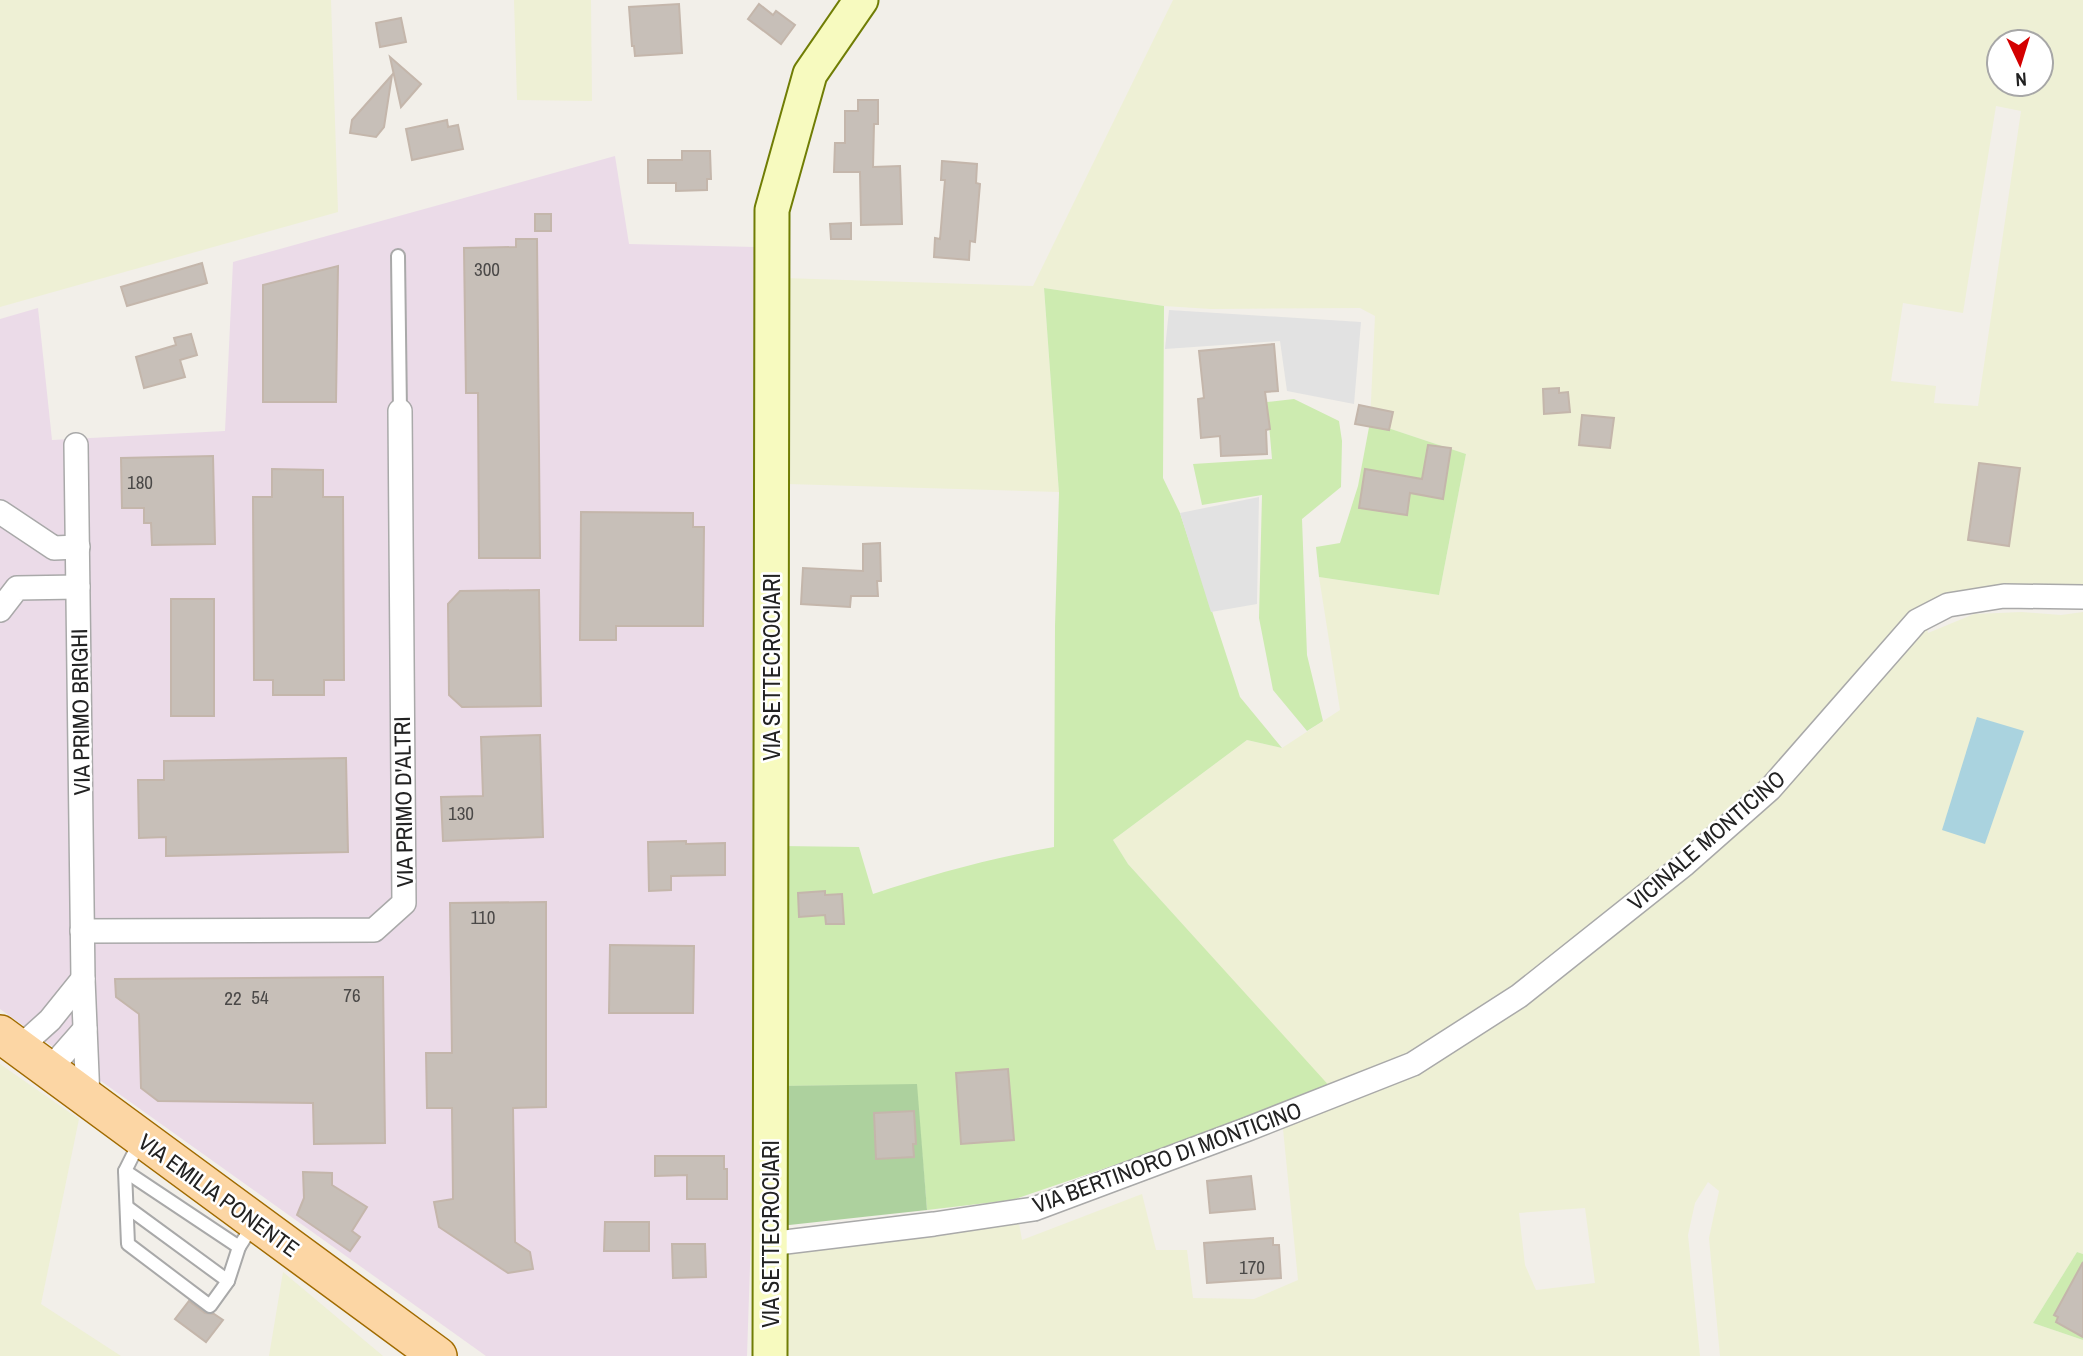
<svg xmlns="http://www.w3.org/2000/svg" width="2083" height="1356" font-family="'Archivo Narrow',sans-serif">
  <rect width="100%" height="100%" fill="#f2efe9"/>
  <!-- industrial -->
  <polygon fill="#ebdbe8" points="615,156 629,244 755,247 754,1146 747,1356 486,1356 0,1009 0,319 38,308 52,440 225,431 233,262"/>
  <!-- farmland -->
  <g fill="#eef0d5" fill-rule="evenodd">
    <polygon points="0,0 331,0 338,212 0,307"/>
    <polygon points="514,0 591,0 592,101 517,100"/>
    <path d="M1173,0H2083V591L2039,584L1954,594L1922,606L1928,633L1974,614L2022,612L2061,615L2083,612V1254L2077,1252L2033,1323L2083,1340V1356H1720L1709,1238L1719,1191L1708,1182L1695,1203L1688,1235L1700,1356H785L779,1251L1019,1223L1022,1240L1142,1194L1156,1250H1187L1193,1298L1254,1299L1298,1280L1283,1129L1342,1101L1128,864L1113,840L1247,740L1282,748L1340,710L1319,577L1439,595L1466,454L1370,422L1375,316L1360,308L1211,309L1164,306L1044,288L1059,492L787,484L783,278L1033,286ZM1999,42H2041V84H1999ZM1996,106L2021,111L1978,406L1934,403L1936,386L1891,381L1903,303L1963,313ZM1585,1208L1595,1283L1536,1290L1525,1265L1519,1213Z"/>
    <polygon points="0,1064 79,1119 41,1304 121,1356 0,1356"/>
    <polygon points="283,1272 383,1356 269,1356"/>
  </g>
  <!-- grass -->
  <g fill="#cdebb0">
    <path d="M1044,288L1164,306L1163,478L1180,513L1240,697L1282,748L1247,740L1113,840L1128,864L1333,1090L1012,1200L927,1210L916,1085L779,1086L781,846L859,847L873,894C933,874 992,858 1054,847L1055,626L1059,493Z"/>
    <polygon points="1294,399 1339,421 1342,441 1341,487 1302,519 1307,655 1323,721 1307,731 1273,690 1259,618 1262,495 1202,505 1193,464 1272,459 1267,402"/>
    <polygon points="1370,422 1466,454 1439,595 1319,577 1316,547 1340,543 1358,486"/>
    <polygon points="2077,1252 2083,1254 2083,1340 2033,1323"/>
  </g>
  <!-- forest -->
  <polygon fill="#add19e" points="917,1084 927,1210 780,1226 779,1086"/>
  <!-- parking -->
  <g fill="#e2e2e2">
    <polygon points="1169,310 1361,322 1354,404 1287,391 1280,341 1165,349"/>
    <polygon points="1259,497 1257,604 1211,612 1180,513"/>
  </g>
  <!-- water -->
  <polygon fill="#aad3df" points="1977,717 2024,731 1985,844 1942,830"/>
  <!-- building -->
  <g fill="#c7bfb8" stroke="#c4b6ab" stroke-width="2">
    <polygon points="679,4 682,53 635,56 634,46 632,46 629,7"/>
    <polygon points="759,4 773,15 776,11 795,25 781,44 748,19"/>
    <polygon points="401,18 406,42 380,47 376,23"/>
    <polygon points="390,57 421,84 401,107"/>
    <polygon points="392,75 384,127 376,137 350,133 352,120"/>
    <polygon points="858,100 878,100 878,124 874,124 873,167 900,166 902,224 861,225 860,172 834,172 835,143 845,143 845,111 858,111"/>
    <polygon points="447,120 448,127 458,125 463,149 412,160 406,129"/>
    <polygon points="682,151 710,151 711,179 707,179 707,190 676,191 676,183 648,183 648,160 682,160"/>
    <polygon points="942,161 977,164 976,183 980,184 975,242 970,241 969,260 934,257 935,238 940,239 945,180 941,180"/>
    <rect x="535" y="214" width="16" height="17"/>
    <polygon points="851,223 851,239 831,239 830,224"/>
    <polygon points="516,239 537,239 540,558 479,558 478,393 466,393 464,248 516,247"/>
    <polygon points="202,263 207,283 127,306 121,287"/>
    <polygon points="338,266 336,402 263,402 263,285"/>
    <polygon points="191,334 197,355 180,360 185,377 144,388 136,357 176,345 174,338"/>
    <polygon points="1274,344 1278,391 1265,392 1270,429 1266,430 1267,454 1221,456 1220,436 1201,438 1198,399 1204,398 1199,351"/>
    <polygon points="1559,388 1559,393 1568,392 1570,412 1544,414 1543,389"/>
    <polygon points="1359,405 1393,412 1389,430 1355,424"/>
    <polygon points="1582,415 1614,418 1610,448 1579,445"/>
    <polygon points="1428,445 1451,448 1443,499 1410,493 1407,515 1359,508 1365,469 1422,479"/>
    <polygon points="213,456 215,544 152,545 151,523 144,523 144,508 122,508 121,458"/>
    <polygon points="1979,463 2020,468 2009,546 1968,540"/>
    <polygon points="272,469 323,470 323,497 343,497 344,680 324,680 324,695 273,695 273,680 254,680 253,497 272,497"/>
    <polygon points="581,512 693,513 693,527 704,527 703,626 616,626 616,640 580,640"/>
    <polygon points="880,543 881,581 877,581 878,596 851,596 850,607 801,604 803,568 863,571 863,544"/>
    <polygon points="539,590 541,706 462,707 449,695 448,604 460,591"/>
    <rect x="171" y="599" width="43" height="117"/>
    <polygon points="540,735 543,837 443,841 441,797 483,796 481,737"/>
    <polygon points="346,758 348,852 166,856 166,837 139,838 138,780 164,780 164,761"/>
    <polygon points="686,841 686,844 725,843 725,875 671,876 671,890 649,891 648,842"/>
    <polygon points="825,891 825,895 842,894 844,924 826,924 825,915 799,917 798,893"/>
    <polygon points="546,902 546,1107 513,1108 515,1242 530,1252 533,1269 508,1273 439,1227 434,1202 453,1199 452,1108 427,1108 426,1053 452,1053 450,903"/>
    <polygon points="610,945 694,946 693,1013 609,1013"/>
    <polygon points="383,977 385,1143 314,1144 313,1103 158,1101 141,1088 139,1014 116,997 115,979"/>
    <polygon points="1008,1069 1014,1140 961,1144 956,1073"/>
    <polygon points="914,1111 916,1144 913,1144 914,1157 876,1159 874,1113"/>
    <polygon points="655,1156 724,1156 724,1169 727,1169 727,1199 687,1199 687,1175 655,1176"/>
    <polygon points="303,1172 332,1173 332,1185 367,1207 352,1231 360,1237 350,1251 297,1215 304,1198"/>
    <polygon points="1251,1176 1255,1209 1210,1213 1207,1181"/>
    <polygon points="605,1222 649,1222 649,1251 604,1251"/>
    <polygon points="1273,1238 1273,1245 1279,1245 1281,1278 1207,1283 1204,1243"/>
    <polygon points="672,1244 705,1244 706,1277 673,1278"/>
    <polygon points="2083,1262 2083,1337 2056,1322 2058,1317 2054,1315"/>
    <polygon points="189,1301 205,1313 214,1314 223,1320 206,1342 175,1319"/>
  </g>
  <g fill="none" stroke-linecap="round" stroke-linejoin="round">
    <!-- lane casing -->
    <g stroke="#a9a9a9" stroke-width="16">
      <g id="lane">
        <polyline points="398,256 400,411"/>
        <polyline points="140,1141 125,1171 239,1247 253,1225"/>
        <polyline points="125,1171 128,1244 210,1306 228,1281 239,1247"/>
        <polyline points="127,1207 228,1281"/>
      </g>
    </g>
    <!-- street casing -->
    <g stroke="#a9a9a9" stroke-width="26">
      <g id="street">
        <polyline points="76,445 83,979 88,1099"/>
        <polyline points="0,512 54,548 78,547"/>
        <polyline points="0,610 17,588 78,587"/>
        <polyline points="82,931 374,930 404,903 400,411"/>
        <polyline points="19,1048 50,1020 83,979"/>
        <polyline points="49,1070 85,1029"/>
        <polyline points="769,1244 934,1224 1034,1209 1248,1129 1413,1064 1519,996 1685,864 1770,789 1917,621 1948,605 2004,596 2083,597"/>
      </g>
    </g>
    <!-- secondary casing -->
    <g stroke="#707d05" stroke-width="37">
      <polyline id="secondary" points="770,1356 772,210 810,74 861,0"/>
    </g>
    <!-- primary casing -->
    <g stroke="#a06b00" stroke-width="40">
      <polyline id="primary" points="0,1034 438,1356"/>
    </g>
    <!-- lane -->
    <use href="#lane" stroke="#fff" stroke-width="12"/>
    <!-- street -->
    <use href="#street" stroke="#fff" stroke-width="23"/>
    <!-- secondary -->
    <use href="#secondary" stroke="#f7fabf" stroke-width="33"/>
    <!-- primary -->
    <use href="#primary" stroke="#fcd6a4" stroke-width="37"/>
  </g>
  <g text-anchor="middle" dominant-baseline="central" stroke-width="5" stroke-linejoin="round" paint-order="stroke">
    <!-- number labels -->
    <g font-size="19" fill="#4b4948">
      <text x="487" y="269">300</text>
      <text x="140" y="482">180</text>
      <text x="461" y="813">130</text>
      <text x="483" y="917">110</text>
      <text x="352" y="995">76</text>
      <text x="260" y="997">54</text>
      <text x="233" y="998">22</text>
      <text x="1252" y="1267">170</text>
    </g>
    <!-- street labels -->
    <g font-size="23" fill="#222" stroke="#fff">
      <text transform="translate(771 667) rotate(-90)">VIA SETTECROCIARI</text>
      <text transform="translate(80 712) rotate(-91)">VIA PRIMO BRIGHI</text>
      <text transform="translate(403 802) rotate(-91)">VIA PRIMO D'ALTRI</text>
      <text transform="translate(1706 840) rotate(-41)">VICINALE MONTICINO</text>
      <text transform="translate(1167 1157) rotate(-20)">VIA BERTINORO DI MONTICINO</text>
      <text transform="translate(219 1195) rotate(36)">VIA EMILIA PONENTE</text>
      <text transform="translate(770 1234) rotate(-90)">VIA SETTECROCIARI</text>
    </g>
  </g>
  <!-- north arrow -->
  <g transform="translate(2020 63) rotate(176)"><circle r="33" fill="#ffffff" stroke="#a7a7a7" stroke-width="2"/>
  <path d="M0-5L12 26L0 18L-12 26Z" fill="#d40000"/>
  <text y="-10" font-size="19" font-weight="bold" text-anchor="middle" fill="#222222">N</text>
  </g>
</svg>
